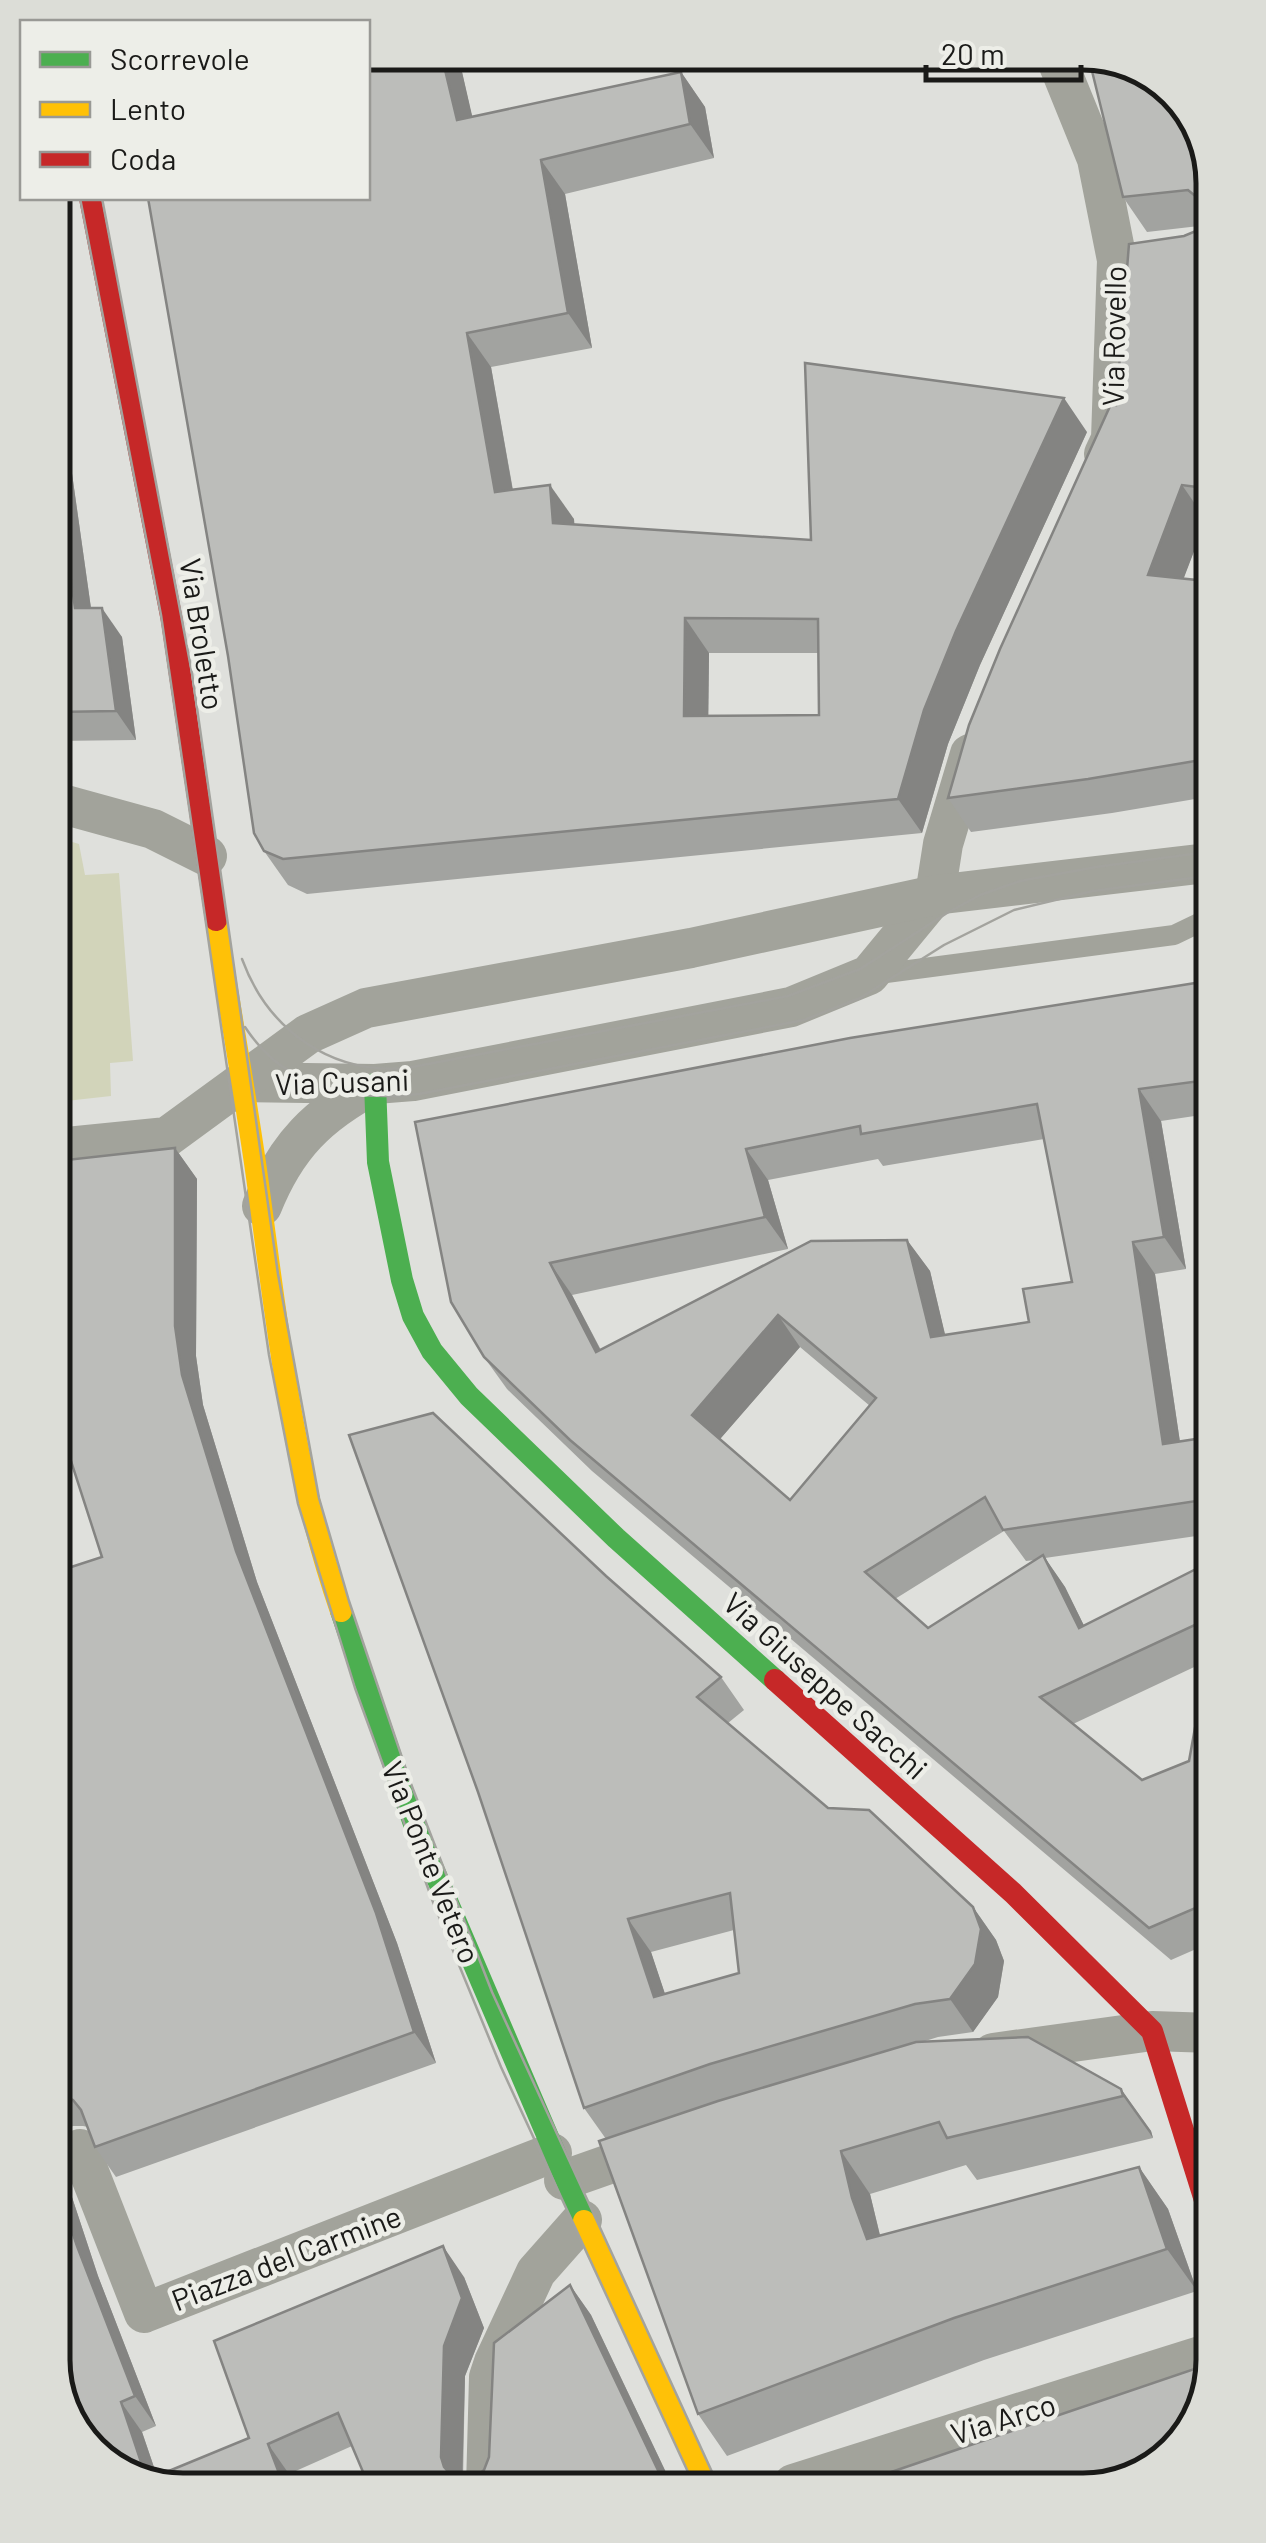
<svg xmlns="http://www.w3.org/2000/svg" width="1266" height="2543" font-family="Barlow,sans-serif">
  <rect width="100%" height="100%" fill="#dfe0dc"/>
  <!-- park -->
  <polygon fill="#d2d4ba" points="56,837 79,844 85,875 119,873 133,1061 110,1063 111,1096 57,1102"/>
  <g fill="none" stroke-linecap="round" stroke-linejoin="round">
    <!-- lane -->
    <polyline stroke="#a2a39b" stroke-width="20" points="871,975 1174,935 1201,922 1207,914"/>
    <!-- street -->
    <g stroke="#a2a39b" stroke-width="40">
      <polyline points="1054,53 1097,159 1117,260 1111,439 1104,454"/>
      <polyline points="55,802 153,829 207,856"/>
      <polyline points="935,895 943,844 970,754"/>
      <polyline points="244,1082 375,1084 413,1081 791,1007 869,975 935,895"/>
      <polyline points="57,1148 167,1137 308,1034 366,1008 691,948 935,895 1207,863"/>
      <path d="M262,1206C286,1146 318,1114 375,1084"/>
      <polyline points="993,2053 1152,2031 1212,2033"/>
      <polyline points="61,2156 80,2149 144,2313 552,2153"/>
      <polyline points="564,2180 658,2147"/>
      <polyline points="793,2484 1213,2352"/>
      <polyline points="486,2487 489,2377 494,2362 536,2272 582,2220"/>
    </g>
    <!-- fast -->
    <g stroke="#4caf50" stroke-width="22">
      <polyline points="375,1084 378,1162 402,1280 413,1316 432,1351 469,1396 616,1538 775,1680"/>
      <polyline points="341,1611 414,1824 584,2221"/>
    </g>
    <!-- slow -->
    <g stroke="#ffc107" stroke-width="22">
      <path d="M216,920C229,1006 245,1091 257,1177C277,1322 292,1471 341,1611"/>
      <polyline points="584,2221 706,2485"/>
    </g>
    <!-- jam -->
    <g stroke="#c62828" stroke-width="22">
      <polyline points="90,198 172,621 216,920"/>
      <polyline points="775,1680 1013,1893 1152,2031 1213,2226"/>
    </g>
    <!-- tram -->
    <g stroke="#a3a39e" stroke-width="2.5">
      <polyline points="80,198 161,615 269,1355 298,1504 355,1688 433,1902 501,2067 694,2485"/>
      <polyline points="102,198 192,673 278,1274 319,1498 349,1601 411,1784 492,1992 718,2485"/>
      <path d="M242,959C268,1030 331,1075 407,1068L788,996L860,969L947,913L980,895L1020,881L1096,867L1207,852"/>
      <path d="M245,1027C285,1088 351,1102 419,1094L804,1020L860,998L944,945L1014,910L1093,891L1207,876"/>
    </g>
  </g>
  <!-- wall -->
  <g fill="#a2a3a0" fill-rule="evenodd">
    <path d="M368,53H566L462,72L472,117L681,72L705,107L714,158L565,194L592,348L491,367L513,490L574,519V524L811,540L1087,432L980,665L948,744L922,833L307,894L288,885L264,851L228,656L368,198ZM709,653H818L819,715L708,716Z"/>
    <polygon points="783,53 858,53 792,66"/>
    <polygon points="1092,71 1204,133 1206,520 1183,579 1206,581 1207,797 1112,813 971,832 948,798 1116,405 1184,236 1196,231 1199,226 1147,232 1123,197"/>
    <polygon points="54,408 65,424 91,608 122,637 136,740 55,741"/>
    <path d="M1208,981V1114L1161,1121L1186,1269L1155,1274L1180,1442L1209,1437L1210,1534L1045,1558L1065,1587L1084,1626L1210,1562L1212,1942L1171,1960L592,1471L507,1389L484,1357L415,1122ZM1044,1139L1072,1282L1029,1322L945,1335L930,1271L907,1240L601,1350L572,1295L788,1249L768,1180L878,1159L883,1166ZM800,1347L870,1406L790,1500L720,1439ZM1004,1531L1026,1561L1035,1560L928,1628L895,1599ZM1207,1661L1189,1761L1142,1780L1073,1724Z"/>
    <polygon points="175,1148 197,1179 196,1356 203,1405 257,1582 397,1943 436,2063 116,2177 95,2147 88,2127 83,2126 73,2126 61,2132 59,1571 102,1557 72,1464 58,1468 57,1161"/>
    <path d="M606,1576L721,1677L744,1710L728,1723L828,1808L973,1907L996,1940L1004,1961L998,1997L973,2032L938,2037L922,2042L1121,2089L1151,2131L1153,2138L977,2180L966,2165L870,2194L880,2235L1139,2167L1168,2209L1197,2291L984,2360L727,2456L698,2414L606,2139L584,2108ZM734,1930L739,1973L665,1994L651,1952Z"/>
    <polygon points="66,2179 98,2276 156,2426 142,2432 157,2476 249,2438 464,2277 484,2328 465,2376 463,2480 475,2478 484,2470 570,2285 591,2315 672,2485 364,2488 369,2486 352,2446 289,2474 294,2489 174,2490 104,2464"/>
  </g>
  <!-- shaded-wall -->
  <g fill="#848482">
    <polygon points="441,53 448,53 462,72 481,154 457,120"/>
    <polygon points="681,72 705,107 714,158 690,124"/>
    <polygon points="541,160 565,194 592,348 568,313"/>
    <polygon points="467,333 491,367 519,526 495,492"/>
    <polygon points="1201,344 1205,349 1205,435 1197,422"/>
    <polygon points="1064,398 1087,432 980,665 948,744 922,833 898,799 924,710 956,631"/>
    <polygon points="54,408 65,424 95,637 75,608 54,460"/>
    <polygon points="550,485 574,519 577,557 553,523"/>
    <polygon points="1182,485 1206,520 1172,609 1148,575"/>
    <polygon points="102,608 122,637 136,740 116,711"/>
    <polygon points="685,618 709,653 708,750 684,716"/>
    <polygon points="1139,1089 1161,1121 1186,1269 1164,1237"/>
    <polygon points="175,1148 197,1179 196,1356 203,1405 257,1582 397,1943 436,2063 414,2032 236,1551 182,1375 175,1326"/>
    <polygon points="746,1149 768,1180 788,1249 765,1217"/>
    <polygon points="907,1240 930,1271 953,1368 931,1337"/>
    <polygon points="1133,1242 1155,1274 1185,1476 1163,1444"/>
    <polygon points="550,1263 572,1295 618,1384 596,1352"/>
    <polygon points="778,1315 800,1347 714,1446 692,1415"/>
    <polygon points="1043,1555 1065,1587 1101,1660 1079,1628"/>
    <polygon points="973,1907 996,1940 1004,1961 998,1997 973,2032 950,1999"/>
    <polygon points="628,1919 651,1952 677,2030 654,1997"/>
    <polygon points="1121,2089 1151,2131 1153,2138 1123,2096"/>
    <polygon points="841,2151 870,2194 881,2240 867,2239 852,2198"/>
    <polygon points="1139,2167 1168,2209 1197,2291 1167,2249"/>
    <polygon points="61,2172 66,2179 98,2276 156,2426 135,2396 77,2246 61,2198"/>
    <polygon points="443,2246 464,2277 484,2328 465,2376 462,2487 444,2467 441,2457"/>
    <polygon points="570,2285 591,2315 672,2485 665,2485"/>
    <polygon points="121,2402 142,2432 160,2485 148,2481"/>
    <polygon points="268,2444 289,2474 294,2489 285,2489"/>
  </g>
  <!-- building -->
  <g fill="#bcbdba" stroke="#848482" stroke-width="2.5" fill-rule="evenodd">
    <path d="M368,53H441L457,120L681,72L690,124L541,160L568,313L467,333L495,492L550,485L553,523L811,540L805,363L1064,398L956,631L924,710L898,799L283,859L264,851L254,833L228,656L148,198H368ZM685,618L818,619L819,715L684,716Z"/>
    <polygon points="1086,53 1092,53 1162,79 1204,133 1205,344 1201,344 1197,422 1205,423 1205,488 1182,485 1148,575 1206,581 1207,759 1088,779 948,798 969,725 1000,649 1111,404 1116,405 1129,244 1184,236 1196,231 1202,221 1203,208 1199,199 1188,190 1123,197 1092,71"/>
    <polygon points="54,460 75,608 102,608 116,711 55,712"/>
    <path d="M1208,981V1080L1139,1089L1164,1237L1133,1242L1163,1444L1209,1437L1210,1499L1003,1530L985,1497L865,1572L928,1628L1043,1555L1079,1628L1210,1562V1618L1040,1697L1142,1780L1189,1761L1210,1645L1212,1901L1149,1928L570,1440L484,1357L451,1302L415,1122L850,1038ZM1037,1104L1072,1282L1023,1289L1029,1322L931,1337L907,1240L811,1241L596,1352L550,1263L765,1217L746,1149L860,1126L861,1134ZM778,1315L876,1398L790,1500L692,1415Z"/>
    <polygon points="175,1148 175,1326 182,1375 236,1551 376,1913 414,2032 95,2147 81,2110 73,2100 61,2095 59,1571 102,1557 61,1430 58,1431 57,1161"/>
    <path d="M433,1413L606,1576L721,1677L697,1697L828,1808L869,1810L973,1907L981,1929L975,1964L950,1999L915,2004L710,2064L584,2108L478,1792L349,1435ZM730,1893L739,1973L654,1997L628,1919Z"/>
    <polygon points="1028,2037 1121,2089 1123,2096 947,2138 939,2122 841,2151 852,2198 867,2239 1139,2167 1167,2249 954,2318 698,2414 599,2141 718,2101 916,2042"/>
    <polygon points="61,2198 77,2246 135,2396 121,2402 147,2480 249,2438 214,2341 443,2246 462,2298 444,2346 441,2457 444,2467 452,2476 463,2480 475,2478 484,2470 489,2457 494,2343 570,2285 665,2485 364,2488 369,2486 338,2413 268,2444 285,2489 174,2490 104,2464 62,2410"/>
    <polygon points="1206,2365 1209,2374 1191,2433 1134,2480 1131,2481 856,2484"/>
  </g>
  <g text-anchor="middle" dominant-baseline="central" stroke-width="9" stroke-linejoin="round" paint-order="stroke">
    <!-- street labels -->
    <g font-size="30" fill="#1a1a18" stroke="#edeee8">
      <text transform="translate(1113 336) rotate(-89)">Via Rovello</text>
      <text transform="translate(203 634) rotate(81)">Via Broletto</text>
      <text transform="translate(342 1081) rotate(-2)">Via Cusani</text>
      <text transform="translate(826 1685) rotate(42)">Via Giuseppe Sacchi</text>
      <text transform="translate(432 1862) rotate(68)">Via Ponte Vetero</text>
      <text transform="translate(286 2257) rotate(-21)">Piazza del Carmine</text>
      <text transform="translate(1003 2418) rotate(-17)">Via Arco</text>
    </g>
  </g>
  <!-- crop -->
  <path d="M0 0H1266V2543H0ZM183 70H1083A113 113 0 0 1 1196 183V2360A113 113 0 0 1 1083 2473H183A113 113 0 0 1 70 2360V183A113 113 0 0 1 183 70Z" fill="#dcddd7" fill-rule="evenodd"/>
  <path fill="none" stroke="#1a1a18" stroke-width="5" d="M183 70H1083A113 113 0 0 1 1196 183V2360A113 113 0 0 1 1083 2473H183A113 113 0 0 1 70 2360V183A113 113 0 0 1 183 70Z"/>
  <!-- legend -->
  <rect x="20" y="20" width="350" height="180" fill="#edeee8" stroke="#999995" stroke-width="2.5"/>
  <rect x="40" y="52" width="50" height="15" fill="#4caf50" stroke="#999995" stroke-width="2.5"/>
  <text x="110" y="70" font-size="30" fill="#1a1a18">Scorrevole</text>
  <rect x="40" y="102" width="50" height="15" fill="#ffc107" stroke="#999995" stroke-width="2.5"/>
  <text x="110" y="120" font-size="30" fill="#1a1a18">Lento</text>
  <rect x="40" y="152" width="50" height="15" fill="#c62828" stroke="#999995" stroke-width="2.5"/>
  <text x="110" y="170" font-size="30" fill="#1a1a18">Coda</text>
  <!-- scale -->
  <path d="M926 65v15h155v-15" fill="none" stroke="#1a1a18" stroke-width="5"/>
  <text x="941" y="65" font-size="30" fill="#1a1a18" stroke="#edeee8" stroke-width="8" paint-order="stroke">20 m</text>
</svg>
